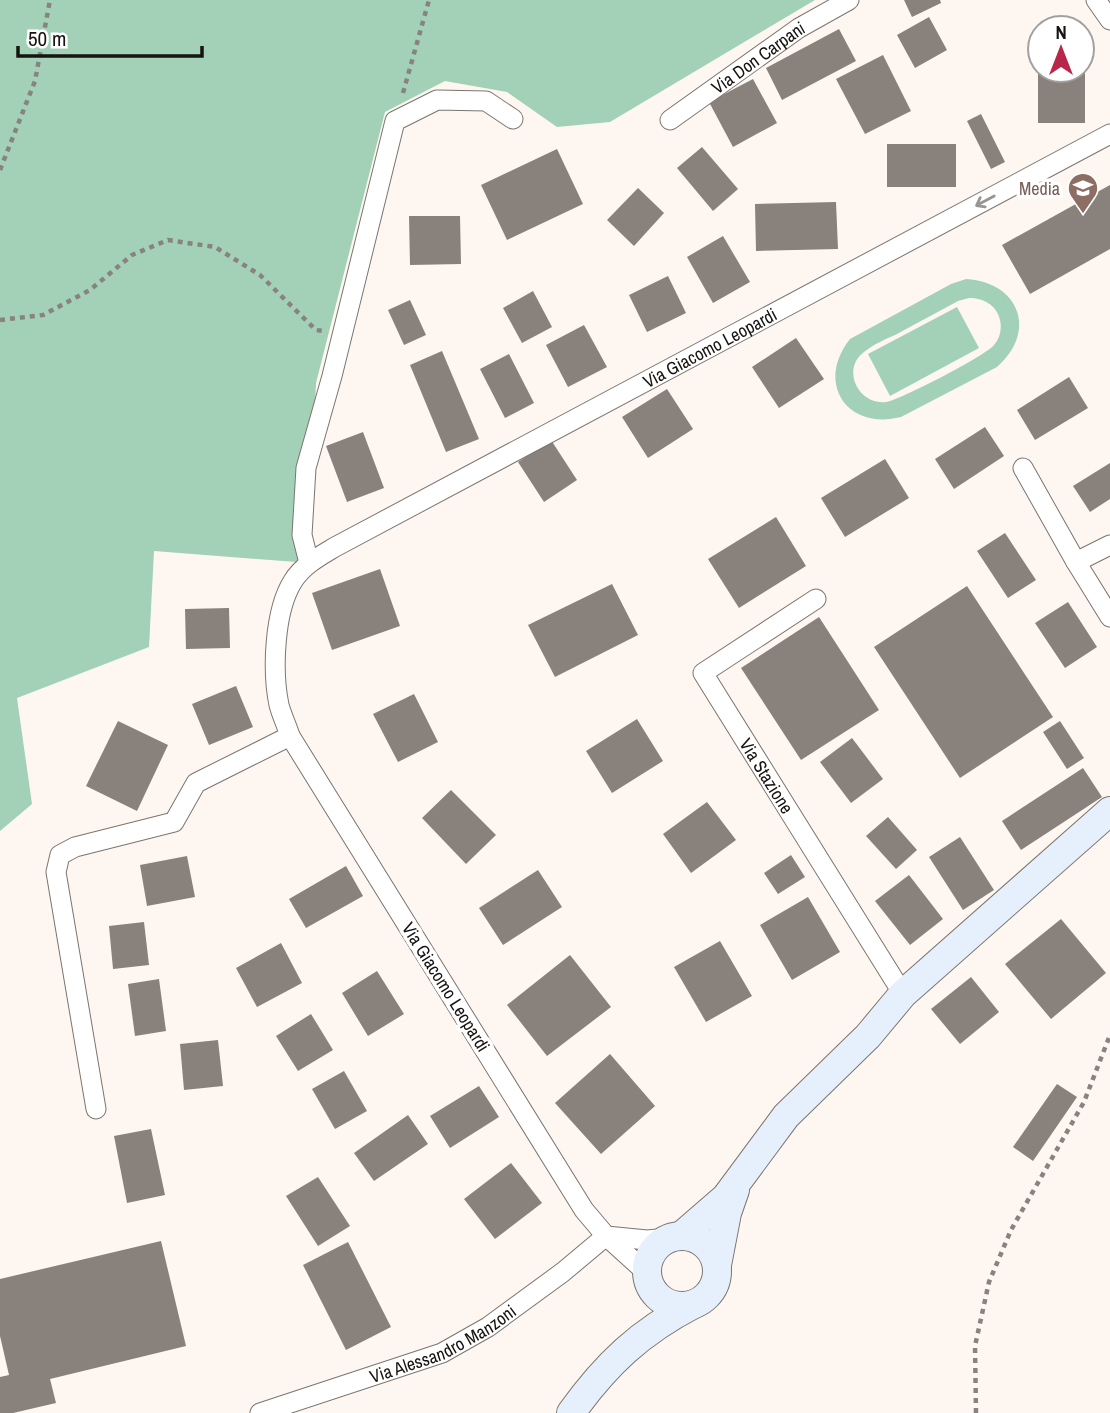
<svg xmlns="http://www.w3.org/2000/svg" width="1110" height="1413" font-family="'Archivo Narrow',sans-serif">
  <rect width="100%" height="100%" fill="#fef7f1"/>
  <!-- green -->
  <g fill="#a2d1b7" fill-rule="evenodd">
    <polygon points="0,0 815,0 610,122 557,127 507,92 445,81 385,112 316,383 309,563 154,551 149,647 17,698 32,804 0,831"/>
    <path d="M966,279C1019,282 1038,331 997,367L901,417C847,431 815,383 850,339L951,284ZM969,298C983,298 997,305 1000,320C1002,329 1000,338 994,345C985,356 900,400 886,402C858,405 841,369 864,352C874,344 886,339 897,334C917,323 938,312 958,301Z"/>
    <polygon points="957,307 979,348 890,396 868,354"/>
  </g>
  <!-- building -->
  <g fill="#88817c">
    <polygon points="904,0 940,0 941,3 912,17"/>
    <polygon points="929,17 947,50 915,68 897,35"/>
    <polygon points="839,29 856,61 782,100 766,68"/>
    <polygon points="883,55 911,111 865,134 836,79"/>
    <polygon points="1082,65 1085,65 1085,123 1038,123 1038,70 1082,70"/>
    <polygon points="753,79 777,123 733,147 709,102"/>
    <polygon points="981,114 1005,162 991,169 967,121"/>
    <rect x="887" y="144" width="69" height="43"/>
    <polygon points="702,147 738,189 713,211 677,168"/>
    <polygon points="557,149 583,204 507,240 481,185"/>
    <polygon points="1110,185 1110,249 1030,294 1002,245"/>
    <polygon points="638,188 664,213 634,246 607,220"/>
    <polygon points="836,202 838,249 756,251 755,204"/>
    <polygon points="409,216 460,216 461,264 410,265"/>
    <polygon points="723,236 750,282 713,303 687,257"/>
    <polygon points="668,276 686,313 647,332 629,295"/>
    <polygon points="533,291 552,327 522,343 503,308"/>
    <polygon points="410,300 426,335 404,345 388,310"/>
    <polygon points="584,325 607,367 568,387 546,345"/>
    <polygon points="796,338 824,379 779,408 752,367"/>
    <polygon points="442,351 479,439 446,452 410,365"/>
    <polygon points="509,354 534,403 505,418 480,369"/>
    <polygon points="1069,377 1088,408 1035,440 1017,410"/>
    <polygon points="667,389 693,429 648,458 622,417"/>
    <polygon points="985,427 1004,456 954,489 935,459"/>
    <polygon points="363,432 384,488 347,502 326,446"/>
    <polygon points="551,440 577,480 544,502 518,462"/>
    <polygon points="885,459 909,498 845,537 821,498"/>
    <polygon points="1110,463 1110,499 1090,512 1073,486"/>
    <polygon points="776,517 806,566 739,608 708,559"/>
    <polygon points="1005,533 1036,580 1008,598 977,551"/>
    <polygon points="380,569 400,626 332,650 312,593"/>
    <polygon points="612,584 638,635 555,677 528,625"/>
    <polygon points="967,586 1053,717 960,778 874,647"/>
    <polygon points="1068,602 1097,647 1065,668 1035,623"/>
    <polygon points="229,608 230,648 186,649 185,609"/>
    <polygon points="819,617 879,710 801,760 741,668"/>
    <polygon points="236,686 253,727 209,745 192,704"/>
    <polygon points="414,694 438,742 398,762 373,714"/>
    <polygon points="637,719 663,761 612,793 586,751"/>
    <polygon points="118,721 168,745 137,811 86,786"/>
    <polygon points="1060,721 1084,758 1067,769 1043,732"/>
    <polygon points="852,738 883,779 851,803 820,762"/>
    <polygon points="1083,768 1102,797 1021,850 1002,821"/>
    <polygon points="451,790 496,835 466,864 422,818"/>
    <polygon points="707,802 736,840 691,873 663,834"/>
    <polygon points="888,817 917,850 896,869 866,836"/>
    <polygon points="960,837 994,890 963,910 929,857"/>
    <polygon points="791,855 805,877 778,894 764,873"/>
    <polygon points="187,856 195,897 147,906 140,865"/>
    <polygon points="346,866 363,896 306,928 289,899"/>
    <polygon points="538,870 562,907 503,945 479,908"/>
    <polygon points="909,875 943,919 910,945 875,901"/>
    <polygon points="808,897 840,952 792,980 760,925"/>
    <polygon points="1061,919 1106,973 1051,1019 1005,964"/>
    <polygon points="144,922 149,965 113,969 109,926"/>
    <polygon points="720,941 752,996 706,1022 674,967"/>
    <polygon points="281,943 302,983 257,1007 236,968"/>
    <polygon points="570,955 611,1007 547,1056 507,1005"/>
    <polygon points="377,971 404,1014 368,1036 342,993"/>
    <polygon points="971,977 999,1012 960,1044 931,1009"/>
    <polygon points="159,979 166,1031 135,1036 128,984"/>
    <polygon points="311,1014 333,1050 298,1071 276,1036"/>
    <polygon points="218,1040 223,1086 184,1090 180,1044"/>
    <polygon points="610,1054 655,1106 601,1154 555,1103"/>
    <polygon points="344,1071 367,1111 335,1129 312,1089"/>
    <polygon points="1057,1084 1077,1097 1033,1161 1013,1147"/>
    <polygon points="479,1086 499,1117 450,1148 430,1116"/>
    <polygon points="408,1115 428,1144 374,1181 354,1153"/>
    <polygon points="151,1129 165,1195 127,1203 114,1136"/>
    <polygon points="511,1163 542,1203 495,1239 464,1199"/>
    <polygon points="318,1177 350,1226 318,1246 286,1196"/>
    <polygon points="161,1241 186,1346 50,1379 56,1403 13,1413 0,1413 0,1377 9,1375 0,1336 0,1279"/>
    <polygon points="348,1242 391,1327 346,1350 303,1265"/>
  </g>
  <g fill="none" stroke-linecap="round" stroke-linejoin="round">
    <!-- street casing -->
    <g stroke="#7b756f" stroke-width="21">
      <g id="street">
        <polyline points="1096,0 1110,20"/>
        <path id="s1" d="M670,120L799,28L849,0"/>
        <polyline points="1023,468 1076,562 1110,545"/>
        <polyline points="1076,562 1110,617"/>
        <polyline points="309,563 302,535 306,468 332,376 395,121 437,100 486,101 513,119"/>
        <path id="s2" d="M816,599L703,673L903,994"/>
        <polyline points="96,1109 56,872 60,855 75,847 174,822 196,783 290,736"/>
        <polyline points="606,1236 647,1240 669,1238"/>
        <path id="s3" d="M647,1273L606,1236L584,1210L290,736C287,726 282,716 279,705C272,671 274,611 293,581C303,565 320,556 335,547L1110,134"/>
        <path id="s4" d="M260,1413L442,1353L488,1327L563,1272L606,1236"/>
      </g>
    </g>
    <!-- secondary casing -->
    <g stroke="#7b756f" stroke-width="30">
      <g id="secondary">
        <polyline points="681,1236 726,1197 786,1116 868,1036 903,994 1110,811"/>
        <circle cx="682" cy="1271" r="35"/>
        <polyline points="717,1265 727,1213 735,1190"/>
        <path d="M571,1413C606,1364 640,1332 694,1304"/>
      </g>
    </g>
    <!-- path -->
    <g stroke="#88837f" stroke-width="4.5" stroke-dasharray="5 5" stroke-linecap="butt">
      <polyline points="403,93 429,0"/>
      <polyline points="0,170 35,81 50,0"/>
      <polyline points="0,320 43,315 90,290 132,255 168,240 215,247 260,275 316,330 323,331"/>
      <polyline points="976,1413 975,1346 989,1282 1011,1230 1084,1102 1110,1035"/>
    </g>
    <!-- street -->
    <use href="#street" stroke="#fff" stroke-width="19"/>
    <!-- secondary -->
    <use href="#secondary" stroke="#e6f0fc" stroke-width="28"/>
  </g>
  <!-- one-way arrows -->
  <defs><path id="oneway-shaft" d="M-6 0H5M1.5-3L5.5 0L1.5 3" fill="none" stroke-width="1.6" stroke-linecap="round" stroke-linejoin="round" transform="scale(1.75)"/></defs>
  <use stroke="#969594" href="#oneway-shaft" transform="translate(985 201) rotate(152)"/>
  <!-- icons -->
  <defs>
    <g id="school-pin" transform="scale(1.575)"><path d="M0 17L-7.5 6A9.5 9.5 0 1 1 7.5 6Z" fill="#8d6e63" stroke="#fff"/><path d="M0-5L7-2L0 1L-7-2ZM-4 1L0 2.5L4 1V4Q0 6-4 4Z" fill="#fff"/></g>
  </defs>
  <g fill-rule="evenodd">
    <use href="#school-pin" x="1083" y="188"/>
  </g>
  <g text-anchor="middle" dominant-baseline="central" stroke-width="7" stroke-linejoin="round" paint-order="stroke">
    <!-- street labels -->
    <g font-size="18" fill="#161311" stroke="#fff">
      <text stroke="none"><textPath href="#s1" startOffset="108">Via Don Carpani</textPath></text>
      <text stroke="none"><textPath href="#s3" startOffset="1286">Via Giacomo Leopardi</textPath></text>
      <text stroke="none"><textPath href="#s2" startOffset="256">Via Stazione</textPath></text>
      <text transform="translate(446 987) rotate(58)">Via Giacomo Leopardi</text>
      <text stroke="none"><textPath href="#s4" startOffset="196">Via Alessandro Manzoni</textPath></text>
    </g>
    <!-- education labels -->
    <g font-size="18" fill="#785e54" stroke="#fff" text-anchor="end">
      <text x="1060" y="188">Media</text>
    </g>
  </g>
  <!-- north arrow -->
  <g transform="translate(1061 49)"><circle r="33" fill="#ffffff" stroke="#a2a1a0" stroke-width="2"/>
  <path d="M0-5L12 26L0 18L-12 26Z" fill="#b8274a"/>
  <text y="-10" font-size="19" font-weight="bold" text-anchor="middle" fill="#161311">N</text>
  </g>
  <!-- scale -->
  <path d="M18 46v10h184v-10" fill="none" stroke="#161311" stroke-width="3.5"/>
  <text x="28" y="46" font-size="21" fill="#161311" stroke="#ffffff" stroke-width="5" paint-order="stroke">50 m</text>
</svg>
